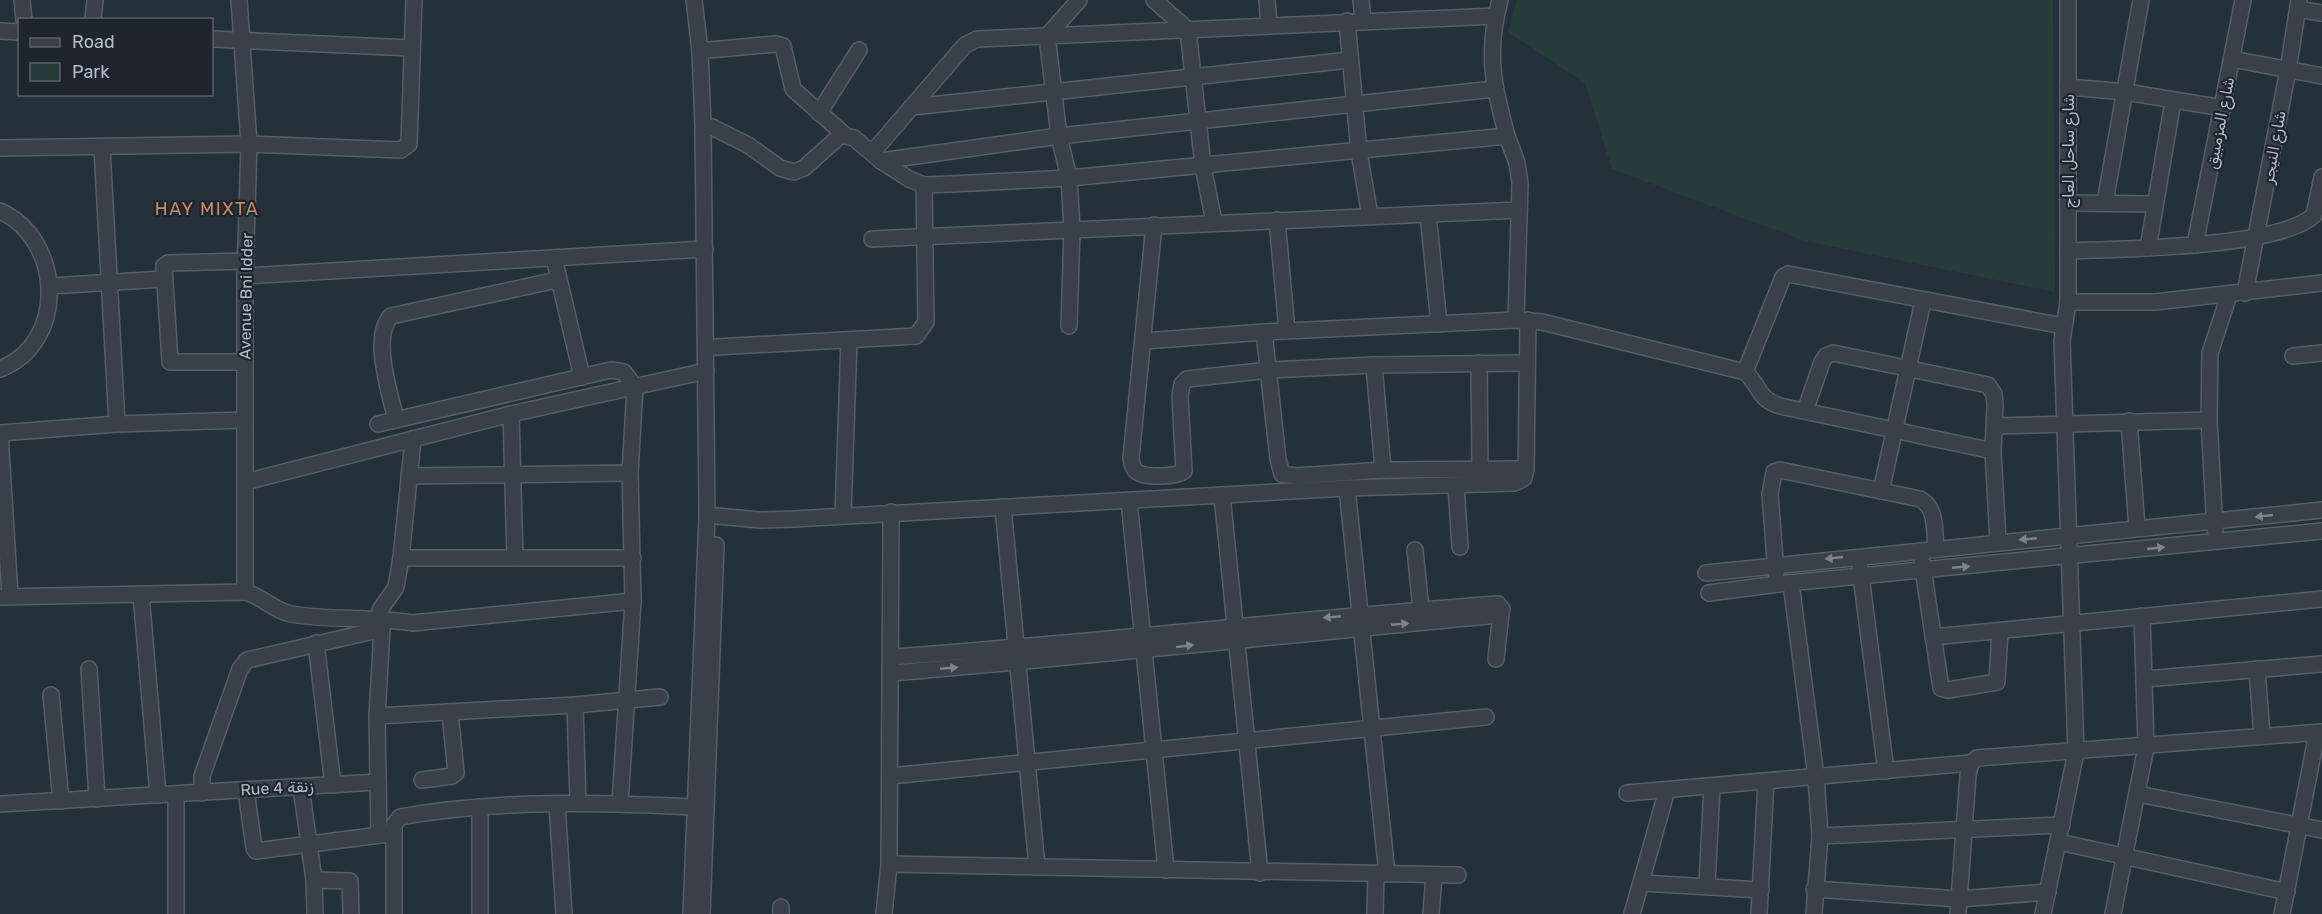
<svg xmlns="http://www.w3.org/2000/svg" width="2322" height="914" font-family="Rubik,Cairo,sans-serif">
  <rect width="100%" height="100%" fill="#24303a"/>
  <!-- green -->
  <polygon fill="#273d3c" points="1517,0 2053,0 2055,292 1805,241 1612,169 1585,83 1508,32"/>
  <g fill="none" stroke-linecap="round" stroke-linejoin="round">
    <!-- minor casing -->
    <g stroke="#565f68" stroke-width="18">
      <g id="minor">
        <polyline points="22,0 24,20"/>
        <polyline points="239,0 249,144 245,276 245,592"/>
        <polyline points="1154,0 1188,30 1203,166 1214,222"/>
        <polyline points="1267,0 1269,25"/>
        <polyline points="1361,0 1363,21"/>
        <path d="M1500,0C1486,52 1493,85 1507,136"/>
        <polyline points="2298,9 2322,13"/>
        <polyline points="93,20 95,0"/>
        <polyline points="1347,21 1359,152 1370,216"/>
        <polyline points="0,31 20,32"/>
        <polyline points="212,39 412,48"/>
        <polyline points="709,50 776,44 783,46 793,89 846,136"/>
        <polyline points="2232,59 2322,76"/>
        <polyline points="2068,87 2126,92 2223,108"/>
        <polyline points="912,107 1350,60"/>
        <polyline points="819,113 859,50"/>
        <polyline points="712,127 748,145 780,168 794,172 804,168 841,135 854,138 881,161 1059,136 1494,89"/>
        <polyline points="0,148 249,144 401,150 409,144 414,0"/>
        <polyline points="102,148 117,424"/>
        <polyline points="872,153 965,45 977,39 1496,16"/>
        <polyline points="881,161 909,179 924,185 952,184 1069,178 1507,136 1517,163 1520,183 1516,320"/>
        <polyline points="2105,202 2141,0"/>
        <polyline points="2068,203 2154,204"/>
        <path d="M0,211C63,239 68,343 0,369"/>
        <polyline points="1428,214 1439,324"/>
        <polyline points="1277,220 1287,331"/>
        <path d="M1154,225L1131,458C1132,463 1132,468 1137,472C1146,478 1176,477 1184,471L1180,396L1182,384L1187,379L1269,370L1374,365L1527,363"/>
        <polyline points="872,239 1519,210"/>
        <polyline points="2195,245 2243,0"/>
        <polyline points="2148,248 2173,101"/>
        <path d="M2068,251C2119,249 2280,248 2314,215L2322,177"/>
        <polyline points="554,258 582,377"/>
        <polyline points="245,276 705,249"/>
        <polyline points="50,286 164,279"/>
        <polyline points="2245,293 2288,70 2299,0"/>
        <polyline points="2068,302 2155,302 2322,283"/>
        <polyline points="1069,326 1072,229 1069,178 1059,136 1047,36 1079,0"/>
        <polyline points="1264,332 1278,459 1282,474 1296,476 1383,470 1526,469"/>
        <path d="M1144,341L1264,332L1516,320L1542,322L1745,372C1761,386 1756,398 1780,406L1993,451"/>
        <polyline points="716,347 916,336 926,322 924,185"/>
        <polyline points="2293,356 2322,353"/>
        <polyline points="245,362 170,362 164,266 168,263 246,261"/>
        <polyline points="1479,363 1480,469"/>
        <polyline points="1374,365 1383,470"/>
        <polyline points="1745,372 1783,277 1788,274 2063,326"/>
        <polyline points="1805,411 1822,362 1826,356 1833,353 1988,385 1994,394 1995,405 1993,451 1998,541"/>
        <polyline points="511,414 515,558"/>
        <path d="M396,420C390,393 371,337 391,316L557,280"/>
        <polyline points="2129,421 2137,528"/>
        <polyline points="378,424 611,370 624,372 635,387 630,473 633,601 620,803"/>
        <polyline points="1995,426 2209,420"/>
        <polyline points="0,433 117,424 244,420"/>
        <polyline points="0,433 10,596"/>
        <polyline points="409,476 630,473"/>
        <polyline points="245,482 511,414 706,371"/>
        <polyline points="1456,485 1460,547"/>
        <polyline points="1347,488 1387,874"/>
        <polyline points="1881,491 1923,301"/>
        <polyline points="1222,495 1260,873"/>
        <polyline points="1129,501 1166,870"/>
        <polyline points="1003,507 1037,867"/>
        <polyline points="717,516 760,520 794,519 1347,488 1515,483 1524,478 1526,469 1528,320"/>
        <polyline points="843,516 849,340"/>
        <polyline points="2215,530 2209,420 2210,353 2229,295"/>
        <polyline points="1415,550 1421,610"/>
        <polyline points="401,558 633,558"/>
        <polyline points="1922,562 1941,688 1948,690 1997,682 2000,631"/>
        <polyline points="1860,568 1886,771"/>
        <polyline points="1706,573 2322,510"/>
        <path d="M1776,573L1770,494L1774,472L1780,470L1920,499C1937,508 1934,530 1936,548"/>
        <polyline points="1791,583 1816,777 1820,836 1814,914"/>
        <polyline points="1709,593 1778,584 2322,531"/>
        <polyline points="141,594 158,795"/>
        <path d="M0,597L245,592C262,596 274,611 291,614C330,621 372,616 412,623L633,601"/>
        <polyline points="1933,637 2322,599"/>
        <polyline points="316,643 333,785"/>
        <polyline points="1496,659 1501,613"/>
        <polyline points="89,669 97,799"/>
        <polyline points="2257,669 2262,736"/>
        <path d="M891,673C1094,656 1296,634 1499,615L1502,609L1498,604C1295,619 1094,643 891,657"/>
        <polyline points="2145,679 2322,664"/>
        <polyline points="51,695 61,801"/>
        <polyline points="575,705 578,803"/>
        <polyline points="377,716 575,705 660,697"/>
        <polyline points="890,776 1486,717"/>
        <polyline points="422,780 452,776 456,773 450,712"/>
        <polyline points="301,787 314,880 315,914"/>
        <polyline points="246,790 254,848 256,851 388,834"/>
        <polyline points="202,793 202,776 240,669 247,660 382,629"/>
        <polyline points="1627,793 1971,763"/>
        <polyline points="176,794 176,914"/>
        <polyline points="2138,794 2322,830"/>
        <polyline points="0,804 378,782"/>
        <polyline points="557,804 564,914"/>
        <polyline points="480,807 480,914"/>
        <polyline points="379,835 377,716 382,629 380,610 396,587 401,558 413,439"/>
        <polyline points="1820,836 2062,825"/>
        <polyline points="2059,842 2287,892"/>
        <polyline points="889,864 1458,875"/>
        <polyline points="314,880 350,881 351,914"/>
        <polyline points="1642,883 1761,890"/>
        <polyline points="1707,885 1712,786"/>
        <polyline points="1814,889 1959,899 2048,892"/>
        <path d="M394,914V825L400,817C496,800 596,802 694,807"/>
        <polyline points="691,914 707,516 703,127 700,51 694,0"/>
        <polyline points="702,914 716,545"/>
        <polyline points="781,914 781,907"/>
        <polyline points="884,914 889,864 891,512"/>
        <polyline points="1375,914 1376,874"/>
        <polyline points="1431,914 1434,875"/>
        <polyline points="1632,914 1667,790"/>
        <polyline points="1759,914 1766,781"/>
        <polyline points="1958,914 1968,775 1971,763 1977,758 2322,732"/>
        <polyline points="2043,914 2076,752 2062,341 2068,302 2068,0"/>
        <polyline points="2113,914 2146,747 2142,616"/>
        <polyline points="2282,914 2317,733"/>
      </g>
    </g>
    <!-- minor -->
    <use href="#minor" stroke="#38414a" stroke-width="15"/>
  </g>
  <!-- one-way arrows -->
  <defs><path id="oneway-solid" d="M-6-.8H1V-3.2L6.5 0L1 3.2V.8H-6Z" transform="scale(1.5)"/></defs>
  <g fill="#7c858e">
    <use href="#oneway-solid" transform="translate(2264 516) rotate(174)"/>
    <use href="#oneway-solid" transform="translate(2028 539) rotate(175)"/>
    <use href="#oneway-solid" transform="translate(2156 548) rotate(-6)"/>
    <use href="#oneway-solid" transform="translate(1834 558) rotate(174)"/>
    <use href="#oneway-solid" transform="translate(1961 567) rotate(-5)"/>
    <use href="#oneway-solid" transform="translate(1332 617) rotate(175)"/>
    <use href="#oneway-solid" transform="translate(1400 624) rotate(-5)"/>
    <use href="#oneway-solid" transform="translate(1185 646) rotate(-7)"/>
    <use href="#oneway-solid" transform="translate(949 668) rotate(-5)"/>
  </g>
  <g text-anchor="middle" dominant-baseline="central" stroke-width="4.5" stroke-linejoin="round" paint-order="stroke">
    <!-- street labels -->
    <g font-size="16" fill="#b3bcc6" stroke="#1d262f">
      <text transform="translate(2220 123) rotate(-79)">شارع المزمبيق</text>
      <text transform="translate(2274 147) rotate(-80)">شارع النيجر</text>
      <text transform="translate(2068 151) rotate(-90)">شارع ساحل العاج</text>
      <text transform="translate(246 296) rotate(-89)">Avenue Bni Idder</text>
      <text transform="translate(277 788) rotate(-3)">Rue 4 زنقة</text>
    </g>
    <!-- neighbourhood labels -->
    <g font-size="18" letter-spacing="1.5" fill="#cd8867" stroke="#1d262f">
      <text x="207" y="209">HAY MIXTA</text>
    </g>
  </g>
  <!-- legend -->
  <rect x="18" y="18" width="195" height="78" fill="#1d262f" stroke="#59626b" stroke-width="1.5"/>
  <rect x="30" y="38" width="30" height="9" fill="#38414a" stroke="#59626b" stroke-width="1.5"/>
  <text x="72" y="48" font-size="18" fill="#b3bcc6">Road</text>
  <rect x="30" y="63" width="30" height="18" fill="#273d3c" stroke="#59626b" stroke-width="1.5"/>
  <text x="72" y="78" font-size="18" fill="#b3bcc6">Park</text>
</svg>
